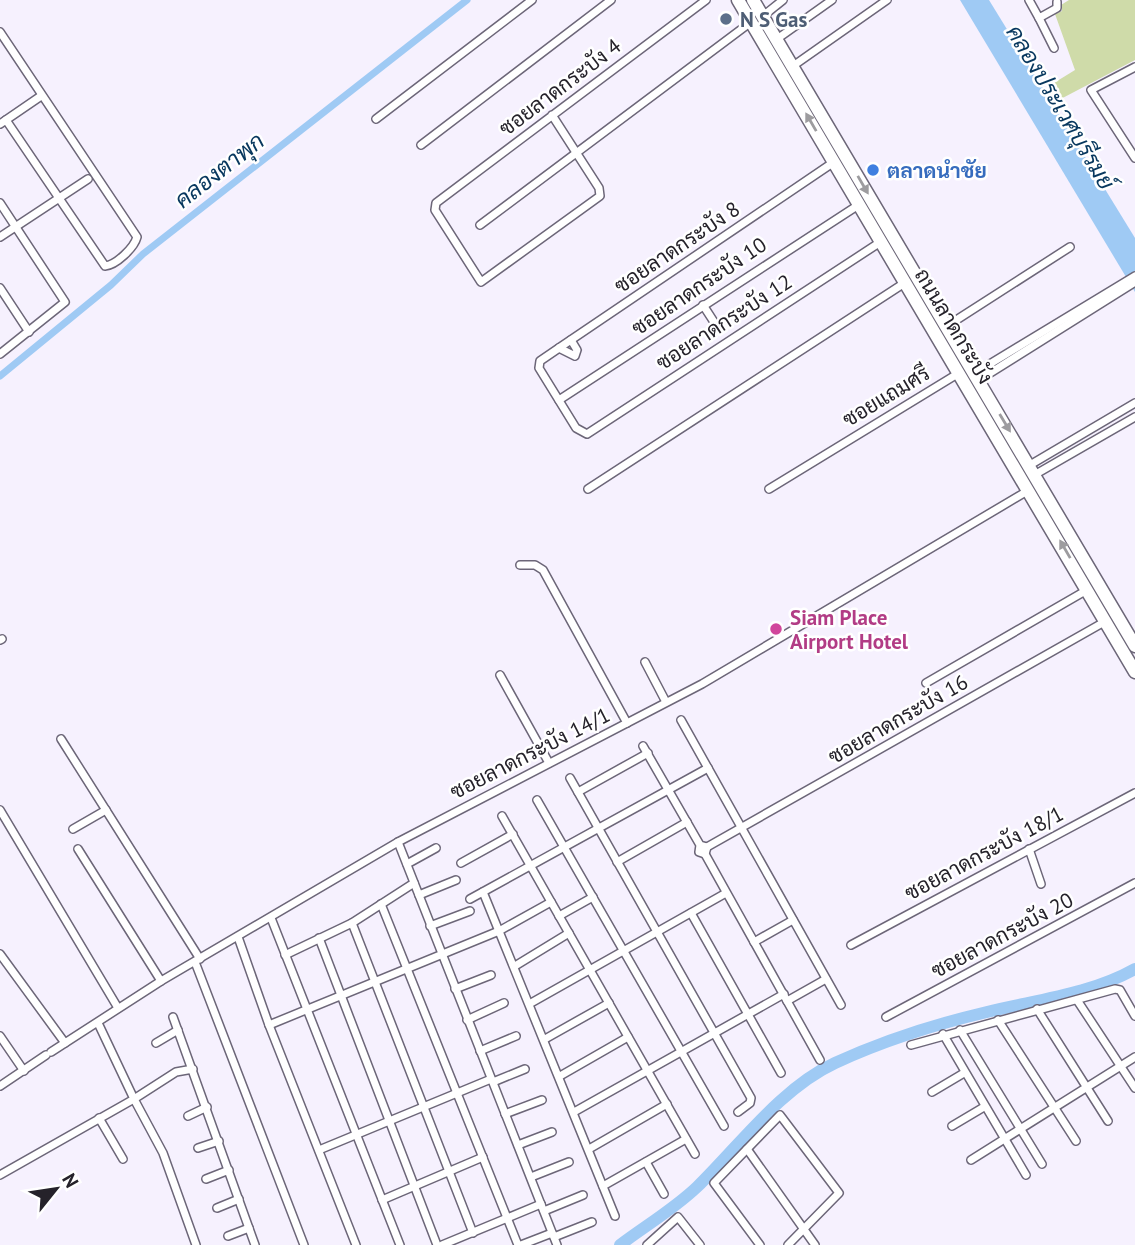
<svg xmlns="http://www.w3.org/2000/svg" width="1135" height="1245" font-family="'PT Sans',Sarabun,sans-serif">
  <rect width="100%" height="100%" fill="#f6f1fe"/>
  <!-- green -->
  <polygon fill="#cfdba9" points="1069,0 1135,0 1135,60 1055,102 1049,86 1075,70 1055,14 1062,11 1061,5"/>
  <!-- water -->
  <polygon fill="#9fcaf4" points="960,0 989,0 1135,238 1135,292"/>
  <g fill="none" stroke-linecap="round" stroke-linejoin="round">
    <!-- canal -->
    <polyline stroke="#9fcaf4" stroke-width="7" points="0,376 111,285 143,254 467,0"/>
    <!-- river -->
    <path stroke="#9fcaf4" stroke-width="12" d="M620,1245C645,1226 674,1209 697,1187C739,1146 781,1088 835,1063C883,1041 936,1024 987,1012C1036,1000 1091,994 1135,969"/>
    <!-- minor casing -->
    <g stroke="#6c6678" stroke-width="10">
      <g id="minor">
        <polyline points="1029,0 1039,18 1057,8 1057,2"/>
        <polyline points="763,16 783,0"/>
        <polyline points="1039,18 1054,48"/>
        <path d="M0,32L137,237C134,248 116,265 105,266L6,120"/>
        <polyline points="777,39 832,0"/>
        <polyline points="793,66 887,0"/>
        <polyline points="1135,67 1091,90 1135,158"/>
        <polyline points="552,115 599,188 600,196 481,282 435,210 436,203 706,0"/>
        <polyline points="376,119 532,0"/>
        <polyline points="0,124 41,96"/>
        <polyline points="421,145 611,0"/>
        <polyline points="834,162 559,348 540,361 539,368 576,428 587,434 882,241"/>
        <polyline points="0,203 65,302 0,354"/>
        <polyline points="480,225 751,22"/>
        <polyline points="0,237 88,179"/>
        <polyline points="0,288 29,332"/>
        <polyline points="703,305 714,322"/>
        <polyline points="947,326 1070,247"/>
        <polyline points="559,348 575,356 577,350 571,340"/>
        <polyline points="975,373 1135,276"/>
        <polyline points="979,380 1135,282"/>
        <polyline points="559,400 860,204"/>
        <polyline points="1030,465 1135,403"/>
        <polyline points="1036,474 1135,417"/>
        <polyline points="588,489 906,282"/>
        <polyline points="769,489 959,373"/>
        <polyline points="520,565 535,565 543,570 627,723"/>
        <polyline points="0,640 2,639"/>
        <polyline points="645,662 666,702"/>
        <polyline points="500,675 549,763"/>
        <polyline points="926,683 1087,590"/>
        <polyline points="681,720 841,1005"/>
        <polyline points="61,739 200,959"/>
        <polyline points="643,746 700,845 699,852 705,854 707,847 700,845"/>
        <polyline points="570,778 751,1098 750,1103 738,1112"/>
        <polyline points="578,792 648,753"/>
        <polyline points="537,800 724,1126"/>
        <polyline points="0,810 118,1008"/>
        <polyline points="502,816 695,1154"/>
        <polyline points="73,829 106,810"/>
        <polyline points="398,842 557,1245"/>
        <polyline points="707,847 1106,621"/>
        <polyline points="78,849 161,981"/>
        <polyline points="1029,849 1041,884"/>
        <polyline points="705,854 820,1060"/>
        <polyline points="617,862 687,822"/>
        <polyline points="461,863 513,834"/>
        <polyline points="407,864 436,848"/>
        <polyline points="483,892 615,1216"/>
        <polyline points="419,895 456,880"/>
        <polyline points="470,899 708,768"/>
        <polyline points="381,904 518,1245"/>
        <polyline points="691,913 781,1073"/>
        <polyline points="559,916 593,897"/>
        <polyline points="271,918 400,1245"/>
        <polyline points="352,923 473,1233"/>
        <polyline points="430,926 470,911"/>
        <polyline points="238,937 269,1025 356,1245"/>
        <polyline points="319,938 437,1245"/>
        <polyline points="754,942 793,920"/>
        <polyline points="851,945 1135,793"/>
        <polyline points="0,954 65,1043"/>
        <polyline points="285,955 352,923 414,883"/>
        <polyline points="195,962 304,1245"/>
        <polyline points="515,966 569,933"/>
        <polyline points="455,989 491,975"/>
        <polyline points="1077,1000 1135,1088"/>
        <polyline points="787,1001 826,979"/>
        <polyline points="531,1003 726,893"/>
        <polyline points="1037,1009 1108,1121"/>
        <polyline points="173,1017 255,1245"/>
        <polyline points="886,1017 1135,883"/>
        <polyline points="467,1020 504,1003"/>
        <polyline points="998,1020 1076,1141"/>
        <polyline points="269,1025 499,931 551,902"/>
        <polyline points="960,1030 1042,1164"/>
        <polyline points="943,1034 1026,1175"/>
        <polyline points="0,1036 24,1071"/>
        <polyline points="545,1039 609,1003"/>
        <polyline points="156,1043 178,1030"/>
        <polyline points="911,1045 1115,989 1120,990 1135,1016"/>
        <polyline points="480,1051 516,1036"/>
        <polyline points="51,1052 161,981 398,842 702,684 1029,490"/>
        <polyline points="193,1069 176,1072 134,1099 163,1153 196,1245"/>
        <polyline points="560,1076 628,1037"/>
        <polyline points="493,1082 525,1069"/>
        <polyline points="0,1086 46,1055"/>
        <polyline points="932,1092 964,1073"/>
        <polyline points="574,1112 784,994"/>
        <polyline points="505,1114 542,1100"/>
        <polyline points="188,1116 207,1107"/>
        <polyline points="99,1118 123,1159"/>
        <polyline points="952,1126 984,1107"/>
        <polyline points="518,1145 552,1132"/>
        <polyline points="198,1148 219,1141"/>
        <polyline points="589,1149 667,1104"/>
        <polyline points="747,1149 815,1245"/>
        <polyline points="319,1150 491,1079"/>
        <polyline points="971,1160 1135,1057"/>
        <polyline points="646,1162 664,1194"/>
        <polyline points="0,1175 134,1099 98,1023"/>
        <polyline points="531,1177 569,1162"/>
        <polyline points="206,1179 229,1170"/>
        <polyline points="603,1186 686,1139"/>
        <polyline points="382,1200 483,1157"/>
        <polyline points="217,1208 239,1199"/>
        <polyline points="544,1211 583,1195"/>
        <polyline points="228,1236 249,1228"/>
        <polyline points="554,1237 592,1222"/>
        <polyline points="442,1245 541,1204"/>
        <polyline points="521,1245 552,1233"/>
        <polyline points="647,1245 678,1217 700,1245"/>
        <polyline points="760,1245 714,1183 780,1115 839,1193 788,1245"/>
      </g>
    </g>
    <!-- primary casing -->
    <g stroke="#6c6678" stroke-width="15">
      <g id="primary">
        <polyline points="738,0 1135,672"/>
        <polyline points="753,0 1135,646"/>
      </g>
    </g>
    <!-- minor -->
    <use href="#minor" stroke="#fff" stroke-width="7"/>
    <!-- primary -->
    <use href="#primary" stroke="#fff" stroke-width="12"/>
  </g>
  <!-- one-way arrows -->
  <defs><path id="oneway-solid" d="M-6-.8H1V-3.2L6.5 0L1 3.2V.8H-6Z" transform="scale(1.75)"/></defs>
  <g fill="#9d9c9f">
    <use href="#oneway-solid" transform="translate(811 122) rotate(-120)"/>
    <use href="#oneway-solid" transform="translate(863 185) rotate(60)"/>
    <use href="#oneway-solid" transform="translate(1005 423) rotate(59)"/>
    <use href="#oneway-solid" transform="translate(1065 549) rotate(-120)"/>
  </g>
  <!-- markers -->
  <circle fill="#5c6f8a" stroke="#fff" stroke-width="2.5" cx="726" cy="19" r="7"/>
  <circle fill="#3f7fe0" stroke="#fff" stroke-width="2.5" cx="873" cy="170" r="7"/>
  <circle fill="#d1479c" stroke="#fff" stroke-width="2.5" cx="776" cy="629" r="7"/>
  <g text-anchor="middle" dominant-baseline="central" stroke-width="5" stroke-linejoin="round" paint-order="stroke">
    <!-- service labels -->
    <g font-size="21" font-weight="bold" fill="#4e5e75" stroke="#fff" text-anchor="start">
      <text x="740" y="19">N S Gas</text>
    </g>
    <!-- street labels -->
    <g font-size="21" fill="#25222a" stroke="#fff">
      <text transform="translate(560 87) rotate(-37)">ซอยลาดกระบัง 4</text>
      <text transform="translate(677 247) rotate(-34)">ซอยลาดกระบัง 8</text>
      <text transform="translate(699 286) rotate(-34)">ซอยลาดกระบัง 10</text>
      <text transform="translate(724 322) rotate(-33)">ซอยลาดกระบัง 12</text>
      <text transform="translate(954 326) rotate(59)">ถนนลาดกระบัง</text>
      <text transform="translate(886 396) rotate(-31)">ซอยแถมศรี</text>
      <text transform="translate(898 719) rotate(-30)">ซอยลาดกระบัง 16</text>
      <text transform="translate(530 753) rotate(-27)">ซอยลาดกระบัง 14/1</text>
      <text transform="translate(984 853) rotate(-28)">ซอยลาดกระบัง 18/1</text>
      <text transform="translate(1002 935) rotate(-28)">ซอยลาดกระบัง 20</text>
    </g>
    <!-- shop labels -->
    <g font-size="21" font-weight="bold" fill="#366cbe" stroke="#fff" text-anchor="start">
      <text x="887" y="170">ตลาดนำชัย</text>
    </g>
    <!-- hotel labels -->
    <g font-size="21" font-weight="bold" fill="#b23c85" stroke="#fff" text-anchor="start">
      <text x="790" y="617">Siam Place<tspan x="790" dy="24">Airport Hotel</tspan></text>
    </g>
    <!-- water labels -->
    <g font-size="23" font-style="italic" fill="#07375e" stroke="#fff">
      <text transform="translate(1061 107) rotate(59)">คลองประเวศบุรีรมย์</text>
      <text transform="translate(219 170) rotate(-38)">คลองตาพุก</text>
    </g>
  </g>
  <!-- north arrow -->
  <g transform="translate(56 1189) rotate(60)" stroke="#ffffff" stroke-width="5" paint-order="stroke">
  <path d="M0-5L12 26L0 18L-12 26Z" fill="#25222a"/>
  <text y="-10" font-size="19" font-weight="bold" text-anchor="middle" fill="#25222a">N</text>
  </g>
</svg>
